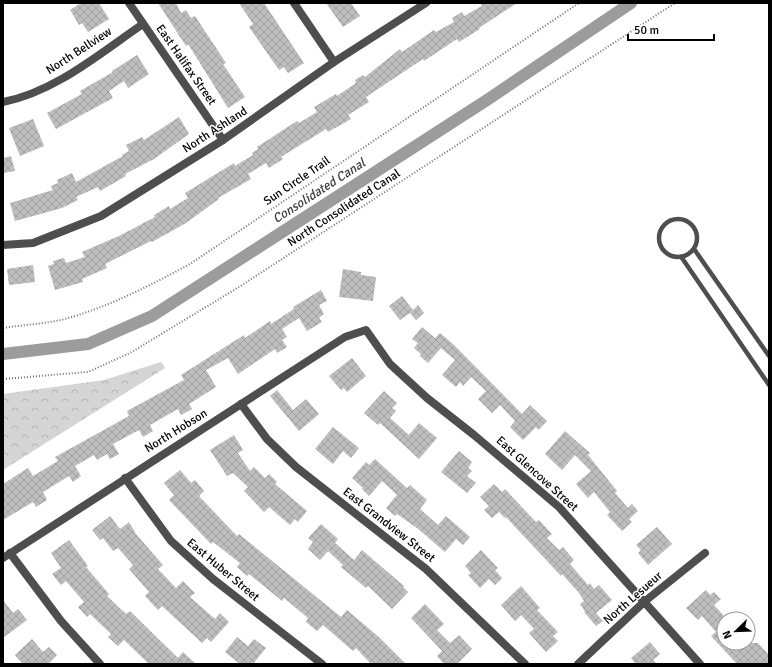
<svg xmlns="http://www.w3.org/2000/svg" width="772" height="667" font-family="Signika,sans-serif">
  <defs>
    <pattern id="forest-crowns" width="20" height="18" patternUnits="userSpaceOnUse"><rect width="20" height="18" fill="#d5d5d5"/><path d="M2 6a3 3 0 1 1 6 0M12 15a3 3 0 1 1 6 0" fill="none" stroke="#b5b5b5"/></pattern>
    <pattern id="building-cross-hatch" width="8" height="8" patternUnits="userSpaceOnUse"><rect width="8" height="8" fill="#bebebe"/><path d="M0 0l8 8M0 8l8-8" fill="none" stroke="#a2a2a2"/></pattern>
  </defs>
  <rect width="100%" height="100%" fill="#fff"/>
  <!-- forest -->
  <polygon fill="url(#forest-crowns)" points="161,362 165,368 3,470 3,394 104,380"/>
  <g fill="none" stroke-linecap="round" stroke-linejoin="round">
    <!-- canal -->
    <polyline stroke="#9c9c9c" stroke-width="12" points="3,354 88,344 152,316 487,100 631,3"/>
  </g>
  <!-- building -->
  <g fill="url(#building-cross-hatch)">
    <polygon points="81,3 99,3 109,19 88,32 82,23 79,25 70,10"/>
    <polygon points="158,3 176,3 181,13 186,10 191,18 195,16 226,63 223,64 245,97 228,108 188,44 186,46"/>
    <polygon points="239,3 264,3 304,63 288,73 284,67 279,70 249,27 253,24"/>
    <polygon points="326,3 351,3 360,16 343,27"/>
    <polygon points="480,3 517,3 479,28 480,29 459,42 457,39 424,61 423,59 366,97 369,102 348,115 351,119 328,132 326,129 281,157 283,159 269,168 266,163 248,174 251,179 218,198 219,199 186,223 152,242 151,241 105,264 107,268 82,279 83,282 55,290 48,266 54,264 53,261 64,258 66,263 85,257 82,252 119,236 155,217 154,215 169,206 170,209 188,198 185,193 234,163 235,166 253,155 252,153 258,149 257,147 297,121 299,123 317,112 314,107 336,94 337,96 356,83 355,80 363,75 365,77 400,49 402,52 434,30 436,32 454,22 452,18 462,12 464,16 482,6"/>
    <polygon points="137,55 149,74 128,88 124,81 109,91 113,98 56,129 47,113 82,94 80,91 113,72 112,71"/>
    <polygon points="179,117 189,134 154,159 125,174 126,176 100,191 98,187 76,197 78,200 62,208 15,221 10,203 53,190 51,186 58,183 57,180 72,173 76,182 123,156 122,155 129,151 126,145 142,137 144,140"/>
    <polygon points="33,119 44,146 20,156 9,128"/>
    <polygon points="11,156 15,171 3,173 3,158"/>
    <polygon points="33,265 35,282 9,285 7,269"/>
    <polygon points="343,269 361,272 361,275 376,277 373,301 339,297"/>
    <polygon points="321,290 327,301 319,305 324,314 319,318 322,322 307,331 299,318 282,329 287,337 282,340 287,347 277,353 275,349 238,374 228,358 206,370 216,387 189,404 192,409 181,415 178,409 150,425 153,431 143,437 139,430 113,444 119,454 110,459 107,454 97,460 94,455 75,466 81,476 73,482 69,476 43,492 47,500 36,507 33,502 3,520 3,484 28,468 33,476 58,461 55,457 129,416 127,411 184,380 181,375 244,335 245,338 270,321 271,324 294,309 293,307"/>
    <polygon points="402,296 413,310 418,305 424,313 416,320 410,313 400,320 389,306"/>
    <polygon points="422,327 435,338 440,333 453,344 522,414 530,405 547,421 538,430 536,427 523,440 510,427 515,421 500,405 492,413 478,399 486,391 471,377 463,386 460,382 456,387 442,375 455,360 441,348 428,363 420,356 421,354 414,348 418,343 412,339"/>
    <polygon points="352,358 366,376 347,392 344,388 341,390 329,376"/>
    <polygon points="277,390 293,410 306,399 319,414 299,431 270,396"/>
    <polygon points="384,391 397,403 392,408 396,411 390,418 409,435 419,423 437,438 419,459 380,423 378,425 364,413"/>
    <polygon points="333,427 359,448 351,458 343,451 333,464 315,449"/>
    <polygon points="565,431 590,453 588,455 617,491 615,493 628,508 632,504 638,511 629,519 632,522 622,531 607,515 610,512 594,492 588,498 576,484 591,471 575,455 562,470 545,454"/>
    <polygon points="234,435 243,450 238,453 250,471 254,467 265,478 269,474 277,482 275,484 307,511 298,522 295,519 290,525 269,507 264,512 244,491 248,487 233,473 227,476 210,450"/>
    <polygon points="459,451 472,462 468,468 472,471 467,476 476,483 467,493 441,472"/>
    <polygon points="375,459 407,488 410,485 427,500 420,509 438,525 446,516 470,537 463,545 456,539 445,552 417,528 397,514 395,516 386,508 397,495 382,481 369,496 362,489 363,488 352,478 366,462 369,465"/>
    <polygon points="180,470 191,483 195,480 204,491 199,496 237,536 239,534 341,617 347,610 380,638 406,664 371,664 356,648 353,651 323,625 317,631 306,622 308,618 284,598 282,601 249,574 247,576 237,567 240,563 213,542 211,544 169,500 174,495 164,483"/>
    <polygon points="494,484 502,492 505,489 536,522 539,520 552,534 547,538 559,550 563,547 574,560 570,564 588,585 590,583 594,589 599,585 612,600 596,613 603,621 596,626 584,612 585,611 580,604 584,601 579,593 562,574 561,576 506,517 505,518 499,512 492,518 484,510 489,506 480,497"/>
    <polygon points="110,516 120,529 129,522 136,534 163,565 158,569 176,588 183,581 195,593 190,597 215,619 220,613 229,622 211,642 207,638 202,643 162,606 158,610 145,596 149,592 129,569 133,565 118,548 113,551 103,538 100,540 92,530"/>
    <polygon points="321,524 338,539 335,543 354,560 362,550 404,586 403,587 408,592 392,609 368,586 366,588 341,567 343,565 328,551 320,560 308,549 313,542 308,538"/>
    <polygon points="657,527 672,544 648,565 638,553 641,550 636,545"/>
    <polygon points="69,540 88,566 86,567 109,594 107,596 126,614 130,611 178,658 183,652 196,664 149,664 124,640 118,646 108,637 111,634 90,614 87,617 78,607 84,602 66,581 61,585 52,574 61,568 51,553"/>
    <polygon points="481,550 498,568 495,570 502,578 495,585 489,579 480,588 468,575 471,573 465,566"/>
    <polygon points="521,586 540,608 537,610 558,632 553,636 558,641 546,652 529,633 534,629 521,615 515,621 501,605"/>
    <polygon points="706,590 710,595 714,592 721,599 714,605 724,616 724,643 758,643 769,655 769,664 737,664 711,636 716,632 702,616 698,620 686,608"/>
    <polygon points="3,600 13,613 18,609 27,620 3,638"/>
    <polygon points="425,604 444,624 437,630 450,643 459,635 472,649 457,664 444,664 437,656 442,651 411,618"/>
    <polygon points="237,637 248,646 254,639 266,648 253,664 240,664 225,652"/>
    <polygon points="32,639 43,652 49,647 57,655 48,664 23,664 15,655"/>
    <polygon points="650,642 660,654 653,660 657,664 636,664 631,658"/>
  </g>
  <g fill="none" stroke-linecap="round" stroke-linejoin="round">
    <!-- path -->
    <g stroke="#707070" stroke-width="2" stroke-dasharray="1 2" stroke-linecap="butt">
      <path d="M3,328C22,325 42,324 61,320C107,308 149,286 190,264L579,3"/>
      <polyline points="3,379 88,372 130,353 239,287 675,3"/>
    </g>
    <!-- service -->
    <g stroke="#4e4e4e" stroke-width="4.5">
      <circle cx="678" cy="238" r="19"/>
      <polyline points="694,249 769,356"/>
      <polyline points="682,258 769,385"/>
    </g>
    <!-- minor -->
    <g stroke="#4e4e4e" stroke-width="8">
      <polyline points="129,3 223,140"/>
      <polyline points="294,3 334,62"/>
      <path d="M3,102C55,92 100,53 143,24"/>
      <polyline points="3,245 33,243 101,216 223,140 334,62 426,3"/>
      <polyline points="241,404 267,439 296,467 426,569 525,664"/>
      <polyline points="125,478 171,541 213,579 322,664"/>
      <polyline points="10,553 61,621 100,664"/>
      <polyline points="3,558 345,337 366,330 390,364 427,398 474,435 559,507 700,664"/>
      <polyline points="578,664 644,602 705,553"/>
    </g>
  </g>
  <g text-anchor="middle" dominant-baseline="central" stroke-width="3" stroke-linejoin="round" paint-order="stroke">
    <!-- street labels -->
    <g font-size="12" fill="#000" stroke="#fff">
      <text transform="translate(79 51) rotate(-33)">North Bellview</text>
      <text transform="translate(186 65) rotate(55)">East Halifax Street</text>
      <text transform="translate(215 130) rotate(-33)">North Ashland</text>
      <text transform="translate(297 181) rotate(-34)">Sun Circle Trail</text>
      <text transform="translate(344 208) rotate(-33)">North Consolidated Canal</text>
      <text transform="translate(176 431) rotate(-32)">North Hobson</text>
      <text transform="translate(537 474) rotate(42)">East Glencove Street</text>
      <text transform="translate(389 525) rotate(38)">East Grandview Street</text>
      <text transform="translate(223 570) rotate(40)">East Huber Street</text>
      <text transform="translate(633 598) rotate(-41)">North Lesueur</text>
    </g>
    <!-- water labels -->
    <g font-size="13" font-style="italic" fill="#3d3d3d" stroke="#fff">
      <text transform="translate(319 191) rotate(-33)">Consolidated Canal</text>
    </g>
  </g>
  <!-- border -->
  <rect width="772" height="667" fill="none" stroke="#000000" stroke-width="8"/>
  <!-- north arrow -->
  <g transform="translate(736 631) rotate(247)"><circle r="19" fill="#ffffff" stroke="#999999"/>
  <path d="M0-3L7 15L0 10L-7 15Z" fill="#000000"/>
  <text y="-6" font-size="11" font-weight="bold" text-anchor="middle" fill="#000000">N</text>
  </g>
  <!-- scale -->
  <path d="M628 34v6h86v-6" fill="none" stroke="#000000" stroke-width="2"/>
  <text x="634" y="34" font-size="12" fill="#000000" stroke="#ffffff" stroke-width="3" paint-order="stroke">50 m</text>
</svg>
